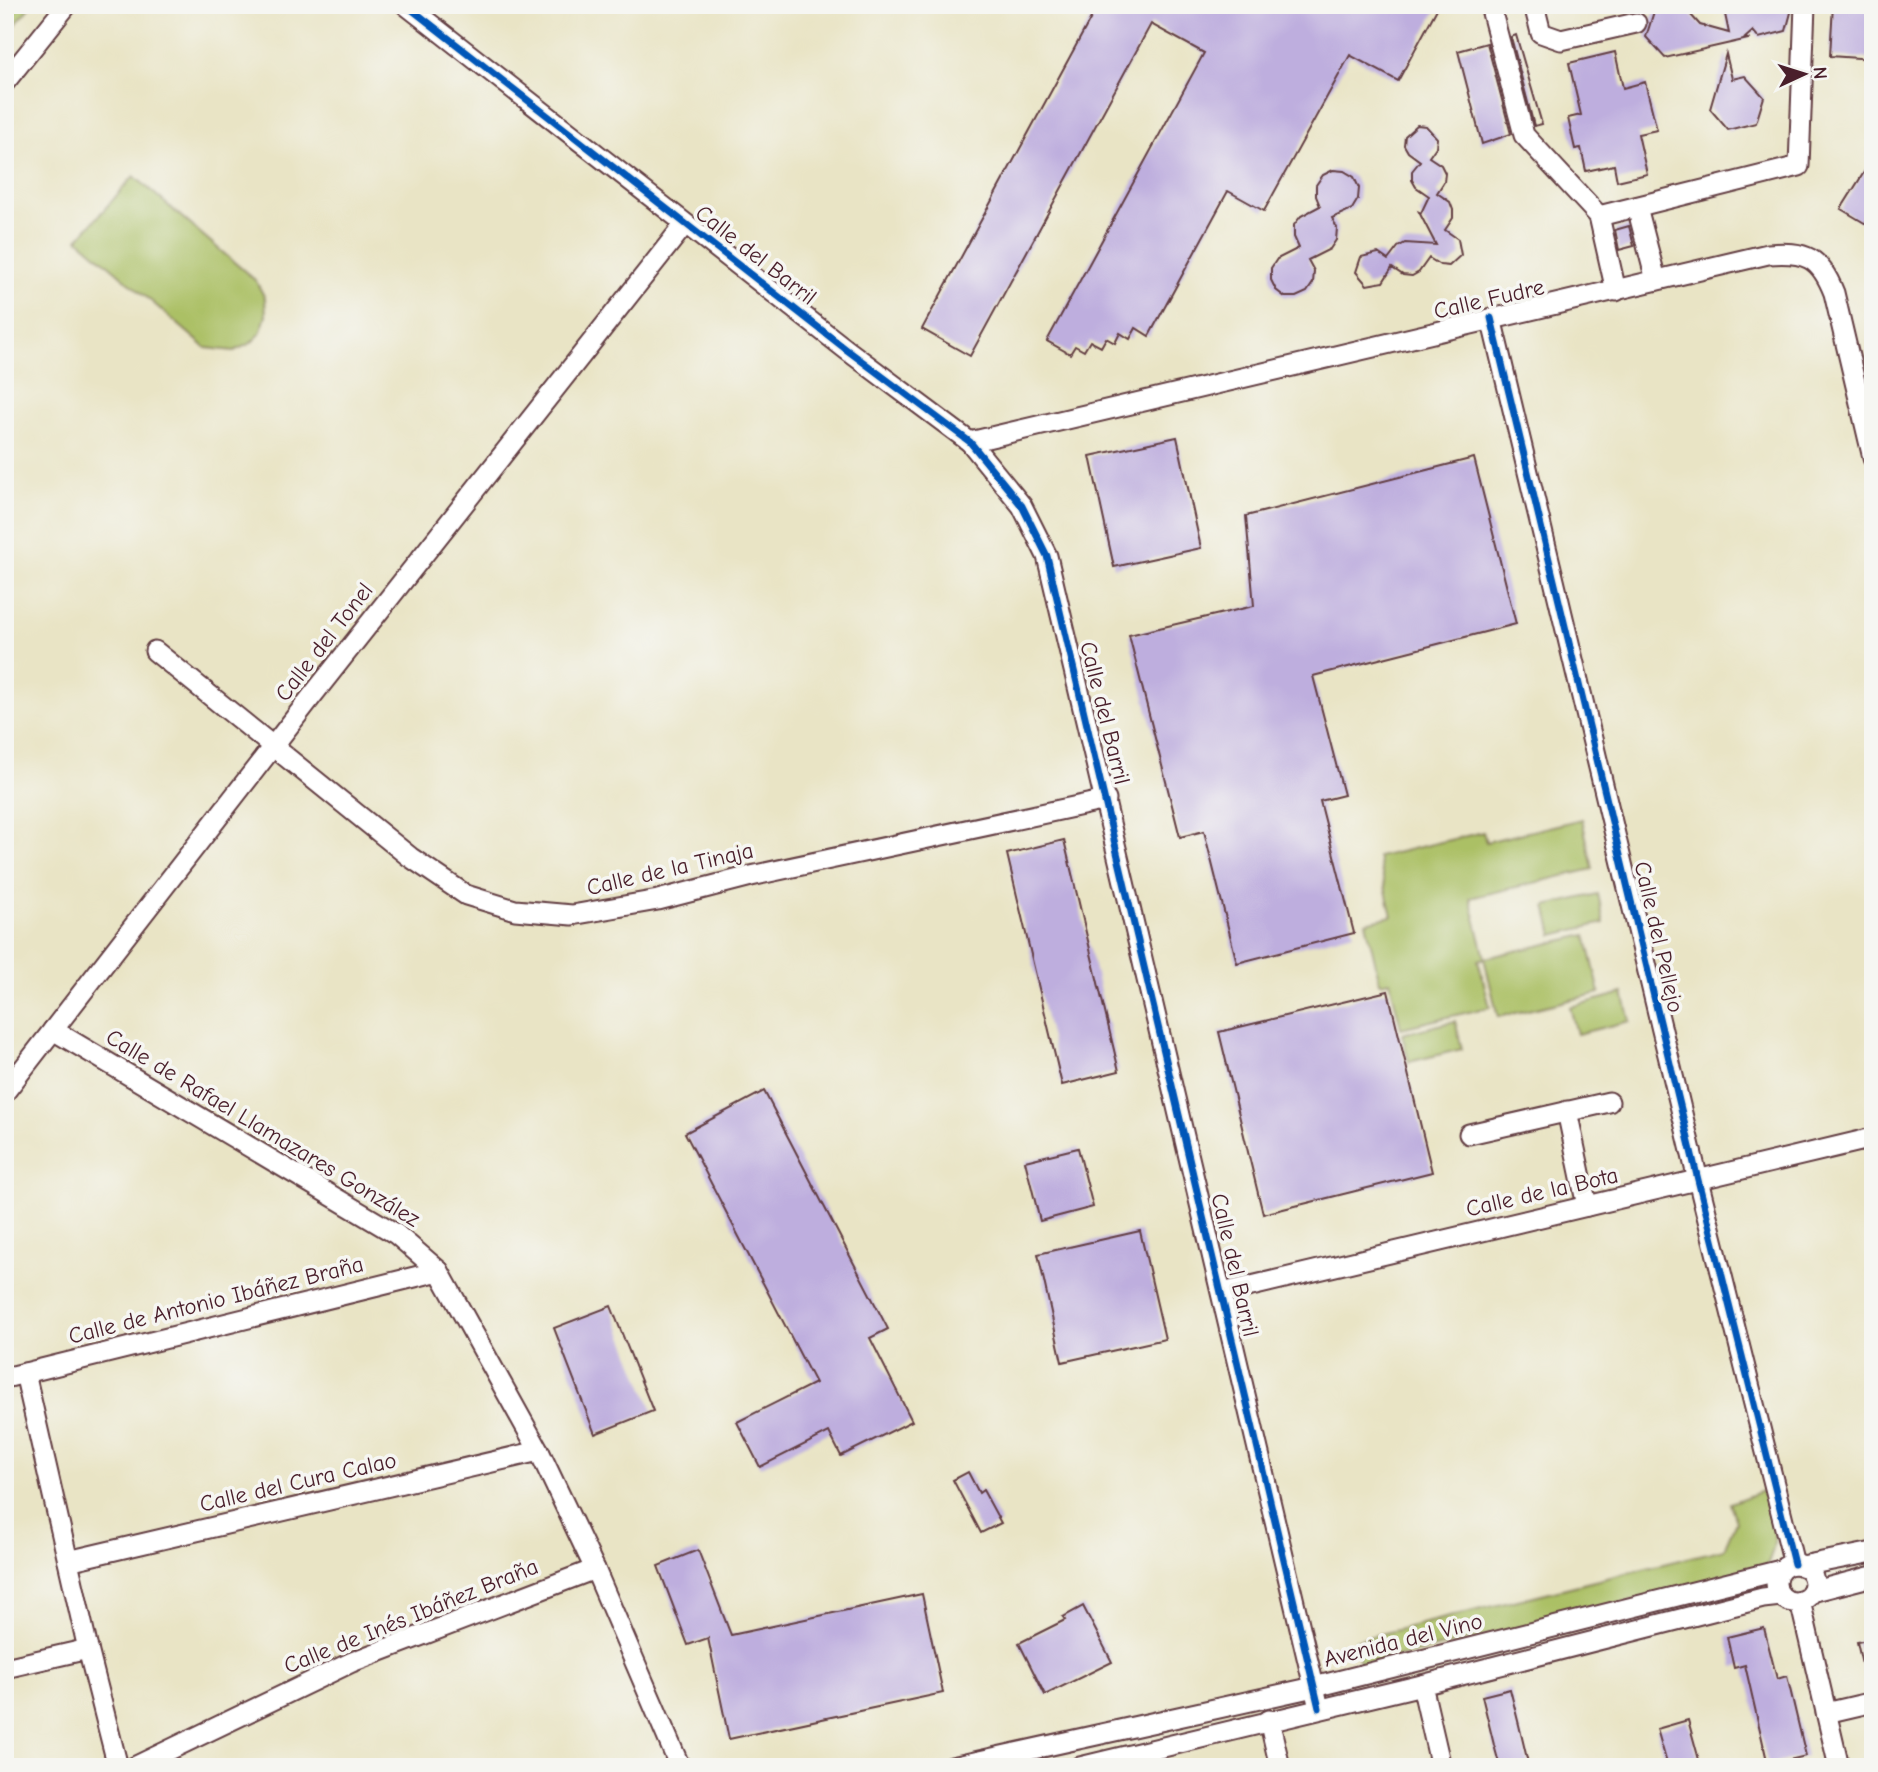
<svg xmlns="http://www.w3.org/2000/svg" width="1878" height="1772" font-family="'Comic Neue',sans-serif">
  <rect width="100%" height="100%" fill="#f6f6f2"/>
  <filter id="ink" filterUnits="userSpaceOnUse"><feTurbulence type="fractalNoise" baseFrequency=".0143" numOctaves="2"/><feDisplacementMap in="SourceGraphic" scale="14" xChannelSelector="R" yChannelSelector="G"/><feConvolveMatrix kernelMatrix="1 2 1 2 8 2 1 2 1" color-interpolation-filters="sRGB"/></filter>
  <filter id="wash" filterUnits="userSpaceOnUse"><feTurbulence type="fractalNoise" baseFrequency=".00686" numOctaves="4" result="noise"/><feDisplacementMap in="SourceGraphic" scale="28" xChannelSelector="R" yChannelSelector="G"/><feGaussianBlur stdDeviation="1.57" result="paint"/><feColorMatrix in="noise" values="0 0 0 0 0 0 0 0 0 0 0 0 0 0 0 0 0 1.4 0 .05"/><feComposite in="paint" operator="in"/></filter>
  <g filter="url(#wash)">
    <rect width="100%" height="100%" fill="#e9e4c5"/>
    <!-- green -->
    <g fill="#abc065" stroke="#7a7048" stroke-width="2">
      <polygon points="5,5 31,5 5,38"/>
      <polygon points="134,176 256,281 265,298 266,316 260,334 251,343 234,351 206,348 78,239"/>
      <polygon points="1582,819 1593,869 1470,898 1485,958 1586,935 1600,993 1498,1017 1484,958 1478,960 1490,1007 1401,1028 1390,981 1380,983 1366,922 1392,916 1378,857 1483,832 1486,842"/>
      <polygon points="1598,894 1604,923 1553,935 1546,906"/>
      <polygon points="1623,993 1630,1021 1577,1034 1570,1007"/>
      <polygon points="1455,1021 1462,1049 1409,1062 1402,1034"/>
      <path d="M1762,1491C1773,1524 1782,1537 1765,1569L1360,1666L1356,1640L1724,1549L1736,1521L1730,1503Z"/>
    </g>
    <g id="blocks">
      <!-- building -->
      <g fill="#beaede">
        <polygon points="1098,5 1439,5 1398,81 1350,55 1264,211 1228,191 1149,336 1136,328 1130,339 1120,333 1115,343 1106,338 1101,347 1090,341 1084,351 1075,346 1070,354 1047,341 1204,53 1151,24 970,356 922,329"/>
        <polygon points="1656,5 1682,5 1700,25 1729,33 1723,5 1793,5 1786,31 1759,38 1753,31 1745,38 1748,39 1665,58 1646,37"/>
        <polygon points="1833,5 1873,5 1873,59 1830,56"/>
        <polygon points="1516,35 1542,124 1534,126 1511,37"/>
        <polygon points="1487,43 1511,134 1482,144 1458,51"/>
        <polygon points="1615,52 1623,88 1645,82 1657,130 1638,134 1647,174 1617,181 1614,165 1586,171 1581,148 1575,149 1568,118 1581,115 1569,63"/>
        <polygon points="1726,54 1732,79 1745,76 1764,97 1756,123 1728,130 1710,109"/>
        <polygon points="1417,125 1426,126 1437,138 1436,147 1429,157 1441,165 1445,173 1444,182 1437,193 1450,202 1453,210 1453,218 1445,230 1458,239 1461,255 1449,266 1440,265 1429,258 1419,272 1412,276 1403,275 1392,268 1383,282 1367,285 1356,272 1361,257 1378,253 1388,260 1398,247 1405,243 1436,245 1419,212 1421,213 1429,196 1416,187 1412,180 1412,171 1420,161 1408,152 1404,145 1405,136"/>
        <polygon points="1873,158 1873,228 1841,209"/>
        <polygon points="1333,170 1344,171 1354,177 1359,188 1358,199 1352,209 1332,218 1337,228 1336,240 1330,249 1308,260 1314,271 1313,283 1307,292 1296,297 1285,297 1276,290 1271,280 1271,268 1277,259 1299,248 1294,237 1294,225 1301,216 1320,206 1316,196 1316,185 1323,175"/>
        <polygon points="1629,226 1634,246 1619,250 1615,230"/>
        <polygon points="1177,437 1201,548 1114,567 1090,456"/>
        <polygon points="1474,458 1516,624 1313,676 1344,795 1320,801 1354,933 1237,963 1204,831 1180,837 1129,635 1254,606 1246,516"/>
        <polygon points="1064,840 1119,1071 1062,1085 1007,854"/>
        <polygon points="1388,991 1432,1172 1263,1214 1219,1032"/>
        <polygon points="764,1091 888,1329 870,1338 912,1421 841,1456 829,1432 760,1467 737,1422 815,1383 685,1133"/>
        <polygon points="1078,1148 1093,1207 1040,1221 1025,1161"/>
        <polygon points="1140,1231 1165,1339 1062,1362 1038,1254"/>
        <polygon points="611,1306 653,1411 595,1434 554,1328"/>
        <polygon points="968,1472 979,1493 983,1490 1001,1523 981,1533 953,1480"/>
        <polygon points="698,1550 731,1635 922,1594 943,1693 729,1739 708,1638 688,1645 658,1566"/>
        <polygon points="1083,1606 1112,1662 1045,1695 1019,1643 1065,1620 1063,1617"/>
        <polygon points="1764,1628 1777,1679 1787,1676 1806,1756 1768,1765 1745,1665 1734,1668 1727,1637"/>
        <polygon points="1873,1639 1873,1682 1866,1683 1857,1642"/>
        <polygon points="1510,1689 1519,1725 1529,1767 1500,1767 1494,1745 1482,1696"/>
        <polygon points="1688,1720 1701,1767 1668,1767 1657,1729"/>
      </g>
    </g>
  </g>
  <g filter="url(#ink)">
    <use href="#blocks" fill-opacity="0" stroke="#623d42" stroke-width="2"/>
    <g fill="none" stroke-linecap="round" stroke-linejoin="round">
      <!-- minor casing -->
      <g stroke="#623d42" stroke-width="23">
        <g id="minor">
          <polyline points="406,5 847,350 970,442 1022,506 1047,556 1319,1708"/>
          <polyline points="1490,5 1524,135 1599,216 1616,291"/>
          <polyline points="1534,5 1541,33 1561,40 1636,23"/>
          <polyline points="5,82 67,5"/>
          <polyline points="1637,207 1656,280"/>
          <polyline points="1599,216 1799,166 1805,5"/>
          <polyline points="1491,318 1698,1180 1794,1564"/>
          <path d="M970,442L1768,254C1806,251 1820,257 1834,293L1873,458"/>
          <polyline points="155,651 410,857 466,895 515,910 572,915 658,900 751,876 1106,800"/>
          <polyline points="53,1030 396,1234 439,1271 539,1451 595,1569 680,1767"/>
          <polyline points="5,1092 312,696 685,224"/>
          <polyline points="1567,1111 1587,1206"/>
          <polyline points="1469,1134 1609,1102"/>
          <polyline points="1222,1293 1873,1138"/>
          <polyline points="25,1373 88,1649 118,1767"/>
          <polyline points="5,1378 439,1271"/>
          <polyline points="68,1561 539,1451"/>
          <circle cx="1795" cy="1583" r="19"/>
          <polyline points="1802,1566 1873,1552"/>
          <polyline points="1811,1592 1873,1576"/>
          <polyline points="1800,1601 1839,1767"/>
          <polyline points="5,1668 88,1649"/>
          <polyline points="1422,1685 1441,1767"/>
          <polyline points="1826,1713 1873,1702"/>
          <polyline points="1269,1720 1280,1767"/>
          <polyline points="134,1767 352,1662 595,1569"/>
          <polyline points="952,1767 1314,1687 1781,1570"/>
          <polyline points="1080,1767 1422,1685 1763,1598 1781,1596"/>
        </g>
      </g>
      <!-- minor -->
      <use href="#minor" stroke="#fff" stroke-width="19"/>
      <!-- cycleway casing -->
      <g stroke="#f6f6f2" stroke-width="11">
        <g id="cycleway">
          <polyline points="406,5 847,350 970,442 1022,506 1047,556 1319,1708"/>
          <polyline points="1491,318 1698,1180 1794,1564"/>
        </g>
      </g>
      <!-- cycleway -->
      <use href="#cycleway" stroke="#0057b8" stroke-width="7"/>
    </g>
  </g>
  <g text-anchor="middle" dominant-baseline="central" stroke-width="7" stroke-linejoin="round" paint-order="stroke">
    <!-- street labels -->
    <g font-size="23" fill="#4a1f2b" stroke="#f6f6f2">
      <text transform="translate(756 255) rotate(38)">Calle del Barril</text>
      <text transform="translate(1489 299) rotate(-13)">Calle Fudre</text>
      <text transform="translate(324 642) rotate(-52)">Calle del Tonel</text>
      <text transform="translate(1105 713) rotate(76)">Calle del Barril</text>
      <text transform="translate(670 869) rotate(-13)">Calle de la Tinaja</text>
      <text transform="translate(1659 937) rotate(77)">Calle del Pellejo</text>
      <text transform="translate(263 1128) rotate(31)">Calle de Rafael Llamazares González</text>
      <text transform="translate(1542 1192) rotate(-13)">Calle de la Bota</text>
      <text transform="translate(1235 1265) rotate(77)">Calle del Barril</text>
      <text transform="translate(216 1300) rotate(-14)">Calle de Antonio Ibáñez Braña</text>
      <text transform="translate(298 1482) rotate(-13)">Calle del Cura Calao</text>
      <text transform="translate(411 1616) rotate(-22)">Calle de Inés Ibáñez Braña</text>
      <text transform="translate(1403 1640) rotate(-14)">Avenida del Vino</text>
    </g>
  </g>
  <!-- margin -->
  <rect width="1878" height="1772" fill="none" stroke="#f6f6f2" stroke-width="28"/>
  <!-- north arrow -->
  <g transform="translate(1804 74) rotate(86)" stroke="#f6f6f2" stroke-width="5" paint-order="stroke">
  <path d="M0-5L12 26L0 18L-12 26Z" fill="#4a1f2b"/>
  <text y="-10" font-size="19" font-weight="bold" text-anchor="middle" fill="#4a1f2b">N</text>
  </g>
</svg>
